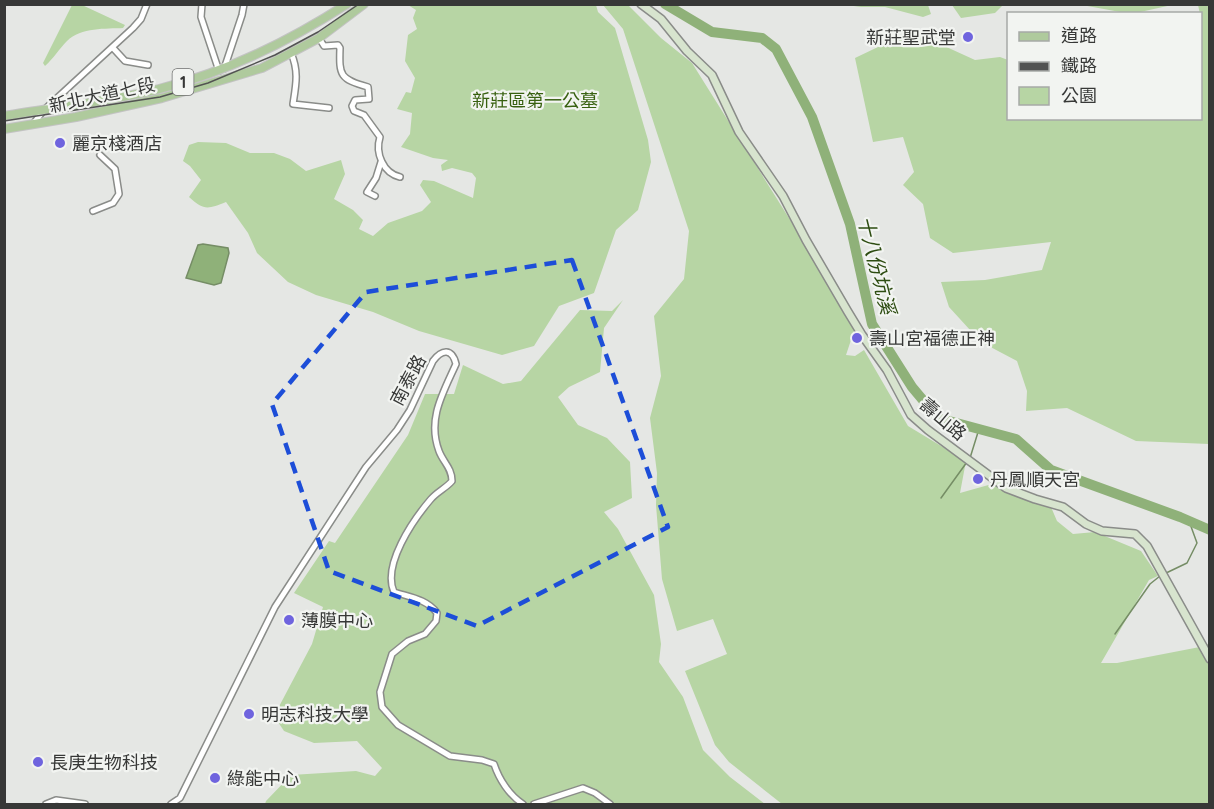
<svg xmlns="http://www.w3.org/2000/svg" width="1214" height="809" font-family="Quicksand,'Noto Sans TC',sans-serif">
  <rect width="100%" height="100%" fill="#e5e7e4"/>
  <!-- green -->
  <g fill="#b7d5a4">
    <path d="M72,5H82L125,25L123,28C106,29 81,27 67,41C59,49 54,58 45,66L43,63Z"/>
    <path d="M596,5L598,12L615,28L648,140L651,162L638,210L616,230L594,293L559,306L534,346L502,355L419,331L373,312L316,295L288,282L257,253L248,233L226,202C208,209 204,211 189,197L201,180L190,166L183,161L189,145L198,142L226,143L250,153H274L290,159L306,171L341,160L345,174L334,199L353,210L363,220L359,229L373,236L388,223L422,211L431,202L420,185L423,180L434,181L473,198L476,178L472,173L452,168L442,171L441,165L448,160L433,158L401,147L410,134L412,113L397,109L406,92L411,93L415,78L405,61L408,35L417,29L413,18L416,10L408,5Z"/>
    <polygon points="603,5 628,5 661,38 692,63 809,250 855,328 846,355 855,356 864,350 908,426 966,461 960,493 992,484 1051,507 1057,521 1073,534 1095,532 1141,551 1158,576 1149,580 1101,663 1117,663 1205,646 1209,643 1209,804 782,804 729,762 715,745 685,671 727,654 713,619 677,631 662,579 656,505 657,473 650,418 661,376 654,316 684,279 689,231 623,29"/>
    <polygon points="846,5 928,5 931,14 923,17 885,7 861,7"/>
    <polygon points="952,5 1003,5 995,13 961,18"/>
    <polygon points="1082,5 1172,5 1131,14"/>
    <polygon points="1198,5 1210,5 1209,444 1136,441 1067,408 1026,411 1027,391 1017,361 981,342 949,307 941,282 985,280 1042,270 1051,242 953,253 930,238 923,204 903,185 914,172 903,137 873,142 855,58 901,36 918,34 975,60 1000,57 1008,60 1008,118 1200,118 1200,14"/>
    <polygon points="623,300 604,328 600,372 569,387 558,397 578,425 607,438 630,462 632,498 604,512 618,529 654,595 661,644 659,662 683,697 703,750 730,777 765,804 265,804 266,801 291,775 356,771 375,776 382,768 357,741 314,743 284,731 274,716 312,644 323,607 294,593 329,541 335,543 408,435 425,394 454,394 463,365 503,384 521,381 580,310 612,311"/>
  </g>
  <!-- water -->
  <polygon fill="#8fb179" stroke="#758d65" stroke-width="1.5" points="203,244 228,248 229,253 221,283 214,285 186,278 198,245"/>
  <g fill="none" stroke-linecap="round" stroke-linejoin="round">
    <!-- stream -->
    <g stroke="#758d65" stroke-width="1.5">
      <polyline points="970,458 979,429"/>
      <polyline points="941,498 967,462"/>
      <polyline points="1164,574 1187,563 1197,543 1189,521"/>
      <polyline points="1115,634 1150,584 1160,576"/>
    </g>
    <!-- river -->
    <polyline stroke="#8fb179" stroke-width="10" points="665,4 712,32 762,38 776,49 812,117 850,224 872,324 912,387 938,418 1016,439 1051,470 1180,517 1210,530"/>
    <!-- street casing -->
    <g stroke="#8a8c89" stroke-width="8">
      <g id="street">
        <polyline points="202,4 201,17 219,71"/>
        <path d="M319,38L324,46L338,45L340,48C339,76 340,79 368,87L369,99L355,100L352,106L354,111L364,115L380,137C375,153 383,173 400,177"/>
        <polyline points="113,48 125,61 148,65"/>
        <path d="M291,53C299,71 296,85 293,104L329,108"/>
        <polyline points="224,69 242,15 244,4"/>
        <polyline points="33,124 44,110 133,28 141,19 147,4"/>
        <polyline points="375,196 367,192 376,178 381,162"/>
        <polyline points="93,211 113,203 119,194 115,169 100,155"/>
        <polyline points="46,804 56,800 85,804"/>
        <path d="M171,804L180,798L275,607L366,467L397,430L410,410L433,361C442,349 452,348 456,364C443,393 427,419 439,451C443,462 452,468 452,481C446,488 437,492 431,499C413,520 382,565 394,592C409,597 427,599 437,613L436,621L425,634L408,641L392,654L380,692L382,707L398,725L450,756L482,760L494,764C499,779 509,795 523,804"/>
        <polyline points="534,804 583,788 595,793 610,804"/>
      </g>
    </g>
    <!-- secondary casing -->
    <g stroke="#8a8c89" stroke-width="10">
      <polyline id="secondary" points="641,4 661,19 687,51 712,75 739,132 783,196 806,240 848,312 862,335 887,370 911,415 928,430 1006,488 1035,499 1063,507 1086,524 1102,531 1135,534 1147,546 1210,659"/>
    </g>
    <!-- primary casing -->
    <g stroke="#c3c3c3" stroke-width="10">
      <g id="primary">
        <path d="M4,116C56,107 108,102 159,89C227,72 288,42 347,4"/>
        <polyline points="4,129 76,117 162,98 262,68 319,38 364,4"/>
      </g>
    </g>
    <!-- street -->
    <use href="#street" stroke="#fff" stroke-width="5"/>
    <!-- secondary -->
    <use href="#secondary" stroke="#d7e4ce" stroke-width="7"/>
    <!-- primary -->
    <use href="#primary" stroke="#afca9d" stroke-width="8"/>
    <!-- rail -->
    <polyline stroke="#525352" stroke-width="1.5" points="4,121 160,97 208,83 275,55 318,32 359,4"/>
  </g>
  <!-- marked area -->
  <path fill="none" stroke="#1d4ed8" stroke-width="4.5" stroke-dasharray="12 8" stroke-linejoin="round" d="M572,260L668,527L477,626L329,571L272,404L366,292Z"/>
  <!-- markers -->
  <g fill="#6f64de" stroke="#f2f4f1" stroke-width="2">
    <circle cx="968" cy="37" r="6"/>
    <circle cx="60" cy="143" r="6"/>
    <circle cx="857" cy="338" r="6"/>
    <circle cx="978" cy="479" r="6"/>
    <circle cx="289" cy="620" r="6"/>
    <circle cx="249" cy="714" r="6"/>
    <circle cx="38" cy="762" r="6"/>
    <circle cx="215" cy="778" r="6"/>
  </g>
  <g text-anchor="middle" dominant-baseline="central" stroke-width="4.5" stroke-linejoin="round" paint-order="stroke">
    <!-- shield labels -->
    <rect fill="#f2f4f1" stroke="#6f706f" stroke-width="1.5" x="172.5" y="69" width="21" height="26" rx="4.5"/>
    <g font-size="16" font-weight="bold" fill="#373837">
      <text x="183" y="82">1</text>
    </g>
    <!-- poi labels -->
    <g font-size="18" fill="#373837" stroke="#f2f4f1" text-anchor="start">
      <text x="956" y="37" text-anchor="end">新莊聖武堂</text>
      <text x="72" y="143">麗京棧酒店</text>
      <text x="869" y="338">壽山宮福德正神</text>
      <text x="990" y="479">丹鳳順天宮</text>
      <text x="301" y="620">薄膜中心</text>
      <text x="261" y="714">明志科技大學</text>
      <text x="50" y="762">長庚生物科技</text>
      <text x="227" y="778">綠能中心</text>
    </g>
    <!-- street labels -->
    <g font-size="18" fill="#373837" stroke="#f2f4f1">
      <text transform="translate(102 95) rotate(-12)">新北大道七段</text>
      <text transform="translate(408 380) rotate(-62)">南泰路</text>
      <text transform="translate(943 419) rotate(40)">壽山路</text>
    </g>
    <!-- park labels -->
    <g font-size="18" fill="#386111" stroke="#f2f4f1">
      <text x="535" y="100">新莊區第一公墓</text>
    </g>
    <!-- water labels -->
    <g font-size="20" font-style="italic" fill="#2d4c11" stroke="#f2f4f1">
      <text transform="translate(877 265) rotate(76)">十八份坑溪</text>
    </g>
  </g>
  <!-- border -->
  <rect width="1214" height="809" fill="none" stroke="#373837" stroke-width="12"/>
  <!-- legend -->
  <rect x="1007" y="12" width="195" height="108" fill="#f2f4f1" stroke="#a7a9a7" stroke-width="1.5"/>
  <rect x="1019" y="32" width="30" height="9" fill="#afca9d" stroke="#a7a9a7" stroke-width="1.5"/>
  <text x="1061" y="42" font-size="18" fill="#373837">道路</text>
  <rect x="1019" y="62" width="30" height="9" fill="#525352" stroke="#a7a9a7" stroke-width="1.5"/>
  <text x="1061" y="72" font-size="18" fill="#373837">鐵路</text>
  <rect x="1019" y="87" width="30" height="18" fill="#b7d5a4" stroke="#a7a9a7" stroke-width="1.5"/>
  <text x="1061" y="102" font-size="18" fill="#373837">公園</text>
</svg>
